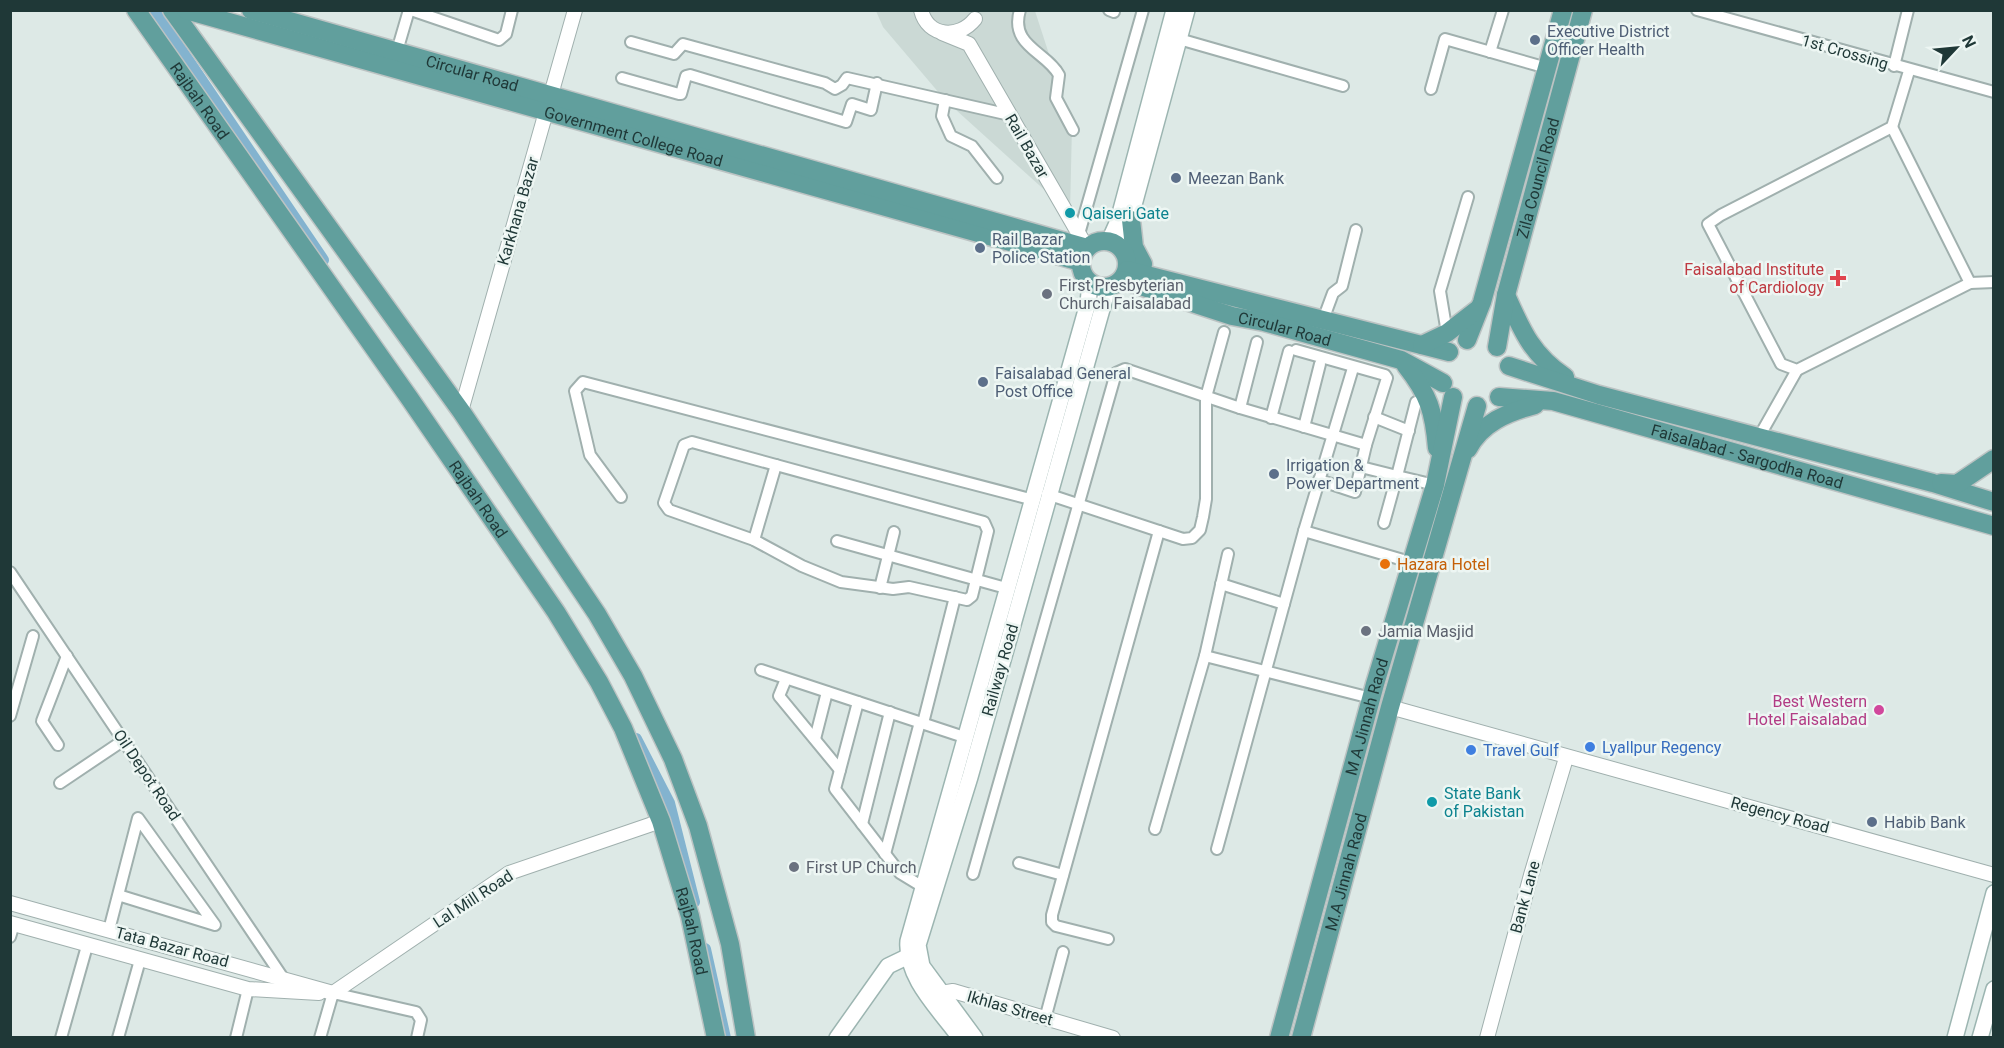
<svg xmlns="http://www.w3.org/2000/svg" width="2004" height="1048" font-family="Roboto,sans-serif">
  <rect width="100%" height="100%" fill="#dde9e6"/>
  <!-- built -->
  <polygon fill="#cbd9d5" points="876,11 1035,11 1072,125 1070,213 945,100 883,27"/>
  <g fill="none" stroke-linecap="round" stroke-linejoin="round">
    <!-- canal -->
    <g stroke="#83b3cf" stroke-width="12">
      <polyline points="154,10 323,260"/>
      <polyline points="636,739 669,803 694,902"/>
      <polyline points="705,949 725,1038"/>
    </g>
    <!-- minor casing -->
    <g stroke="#a0b0ae" stroke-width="14">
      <g id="minor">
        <polyline points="411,10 499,40 506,34 512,10"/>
        <path d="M1020,10C1009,46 1047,52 1059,75L1056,98L1073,130"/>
        <polyline points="1109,10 1114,12"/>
        <polyline points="1697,10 1994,92"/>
        <polyline points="1179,39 1343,86"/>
        <polyline points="631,42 674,54 683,44 825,83 835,89 842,85 847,78 1010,115"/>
        <polyline points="397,51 409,10"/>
        <polyline points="1490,52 1503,10"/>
        <polyline points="1894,66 1908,10"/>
        <polyline points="1909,71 1892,127 1721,215 1708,224 1781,364 1797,370 1970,283 1994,282"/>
        <polyline points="622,78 679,94 681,94 686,76 690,75 846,122 852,104 871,110 877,83"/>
        <polyline points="1431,89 1445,39 1547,68"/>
        <polyline points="945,100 942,116 951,136 972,146 997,178"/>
        <polyline points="1892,127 1970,283"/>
        <polyline points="1079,234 1143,10"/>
        <polyline points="1323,320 1333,293 1342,286 1356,230"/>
        <polyline points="1447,333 1440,291 1468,197"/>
        <polyline points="1416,402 1397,476 1435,485"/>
        <polyline points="1240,408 1257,342"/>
        <polyline points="1374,417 1409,431"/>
        <polyline points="1271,418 1289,351"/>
        <polyline points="1304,427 1320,364"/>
        <polyline points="1759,437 1797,370"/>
        <polygon points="692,442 984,522 988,531 972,596 967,600 909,587 893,589 841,582 802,566 754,540 669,510 664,503 684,445"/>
        <polyline points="1361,467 1397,476 1384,523"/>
        <polyline points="1319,480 1355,492 1366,445"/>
        <polyline points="1047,494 1183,539 1192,538 1200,530 1203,517 1206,499 1206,397 1224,332"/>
        <polyline points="621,497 590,455 575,391 583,382 1030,499"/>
        <polyline points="1304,531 1410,562"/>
        <polyline points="754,540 776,465"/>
        <polyline points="837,541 1006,588"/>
        <polyline points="10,572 283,978"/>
        <polyline points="1221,584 1284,604"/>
        <polyline points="880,588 894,532"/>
        <polyline points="1205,656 1371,698"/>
        <polyline points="761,670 964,737"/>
        <polyline points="786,679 779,696 840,770"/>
        <polyline points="858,702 835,789 900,873 923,887"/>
        <polyline points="10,716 33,636"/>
        <polyline points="923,723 955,597"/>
        <polyline points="815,739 827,692"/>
        <polyline points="58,745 42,721 67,656"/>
        <polyline points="60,783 124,740"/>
        <polyline points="862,824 890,712"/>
        <polyline points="1155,829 1205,656 1228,554"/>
        <polyline points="1217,849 1304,531 1353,368"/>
        <polyline points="885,854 920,722"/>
        <polyline points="1019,863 1063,875"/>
        <polyline points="973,874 1116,373 1125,369 1240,408 1366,445 1387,378 1385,375 1296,350"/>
        <polyline points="109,930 138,818 215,925 118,895"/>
        <polyline points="10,937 14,924"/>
        <polyline points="1108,939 1056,926 1052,922 1052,915 1159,531"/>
        <polyline points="1045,1019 1063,952"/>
        <polyline points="61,1038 87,946"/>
        <polyline points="118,1038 140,960"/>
        <polyline points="236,1038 248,989"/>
        <polyline points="320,1038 333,993 416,1012 421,1020 417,1038"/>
      </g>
    </g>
    <!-- tertiary casing -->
    <g stroke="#a0b0ae" stroke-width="16">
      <g id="tertiary">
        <path d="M921,10C928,38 959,39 975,19"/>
        <polyline points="942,33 969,44 1087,248"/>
        <polyline points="461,411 575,10"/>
        <polyline points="1390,707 1994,875"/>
        <polyline points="10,903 333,993"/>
        <polyline points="10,923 248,989 319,993"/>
        <polyline points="333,993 509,873 661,821"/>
        <polyline points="941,993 953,991 1113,1038"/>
        <polyline points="1487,1038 1531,875 1566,758"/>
      </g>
    </g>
    <!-- secondary casing -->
    <g stroke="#9cb5b1" stroke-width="18">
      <g id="secondary">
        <polyline points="1109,241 1118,221 1174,10"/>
        <polyline points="1122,249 1187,10"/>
        <polyline points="837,1038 888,966 915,953"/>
        <path d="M960,1038C940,1010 905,978 908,941L1088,303L1090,283"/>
        <polyline points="975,1038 922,966 918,945 970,777 1108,288"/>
        <polyline points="1955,1038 1994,893"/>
        <polyline points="1980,1038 1994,989"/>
      </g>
    </g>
    <!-- primary casing -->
    <g stroke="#bcc3c3" stroke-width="21">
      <g id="primary">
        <path id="s1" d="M136,10L410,399L556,612L599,682L623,728L661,821L690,916L716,1038"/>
        <polyline points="172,10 461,411 597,614 633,676 673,759 698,826 730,944 746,1038"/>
        <path id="s2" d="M186,10L1081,262"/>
        <path id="s3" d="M251,10L1087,248"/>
        <polyline points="1131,220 1134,247 1143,264"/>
        <circle cx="1104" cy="264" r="23"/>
        <polyline points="1127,270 1449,352"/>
        <path id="s4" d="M1122,280L1232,316L1264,322L1401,360L1443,383"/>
        <path d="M1506,295C1522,331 1532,355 1565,377"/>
        <polyline points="1467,340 1482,302 1563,10"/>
        <polyline points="1422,345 1447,333 1478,309"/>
        <path id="s5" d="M1497,347L1506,295L1583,10"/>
        <path d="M1406,366C1429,395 1434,412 1437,448"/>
        <polyline points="1509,366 1599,395 1933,483 1994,502"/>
        <path id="s6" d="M1499,397L1553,401L1994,526"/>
        <path d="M1468,449C1481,423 1508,412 1535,405"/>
        <polyline points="1941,483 1957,484 1994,459"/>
        <path id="s7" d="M1279,1038L1375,684L1435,485L1453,397"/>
        <path id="s8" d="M1301,1038L1390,707L1477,406"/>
      </g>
    </g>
    <!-- minor -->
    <use href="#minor" stroke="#fff" stroke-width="10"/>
    <!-- tertiary -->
    <use href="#tertiary" stroke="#fff" stroke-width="14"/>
    <!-- secondary -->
    <use href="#secondary" stroke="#fff" stroke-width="15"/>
    <!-- primary -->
    <use href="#primary" stroke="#619f9d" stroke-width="18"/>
  </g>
  <!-- markers -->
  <g fill="#5c6f8a" stroke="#edf6f3" stroke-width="2">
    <circle cx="1535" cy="40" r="6"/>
    <circle cx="1176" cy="178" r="6"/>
    <circle cx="980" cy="248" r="6"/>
    <circle cx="983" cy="382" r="6"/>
    <circle cx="1274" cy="474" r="6"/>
    <circle cx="1872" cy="822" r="6"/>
  </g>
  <g fill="#0f9aa8" stroke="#edf6f3" stroke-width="2">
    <circle cx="1070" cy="213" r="6"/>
    <circle cx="1432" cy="802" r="6"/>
  </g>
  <path fill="#e0444e" stroke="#edf6f3" stroke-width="2" d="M1835 269h6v6h6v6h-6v6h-6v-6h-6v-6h6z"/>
  <g fill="#6b7280" stroke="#edf6f3" stroke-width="2">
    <circle cx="1047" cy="294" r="6"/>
    <circle cx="1366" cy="631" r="6"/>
    <circle cx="794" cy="867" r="6"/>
  </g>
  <circle fill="#e8710a" stroke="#edf6f3" stroke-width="2" cx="1385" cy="564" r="6"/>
  <circle fill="#d1479c" stroke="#edf6f3" stroke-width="2" cx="1879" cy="710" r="6"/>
  <g fill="#3f7fe0" stroke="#edf6f3" stroke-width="2">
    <circle cx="1590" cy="747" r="6"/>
    <circle cx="1471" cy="750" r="6"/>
  </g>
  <g text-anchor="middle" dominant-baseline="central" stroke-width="5" stroke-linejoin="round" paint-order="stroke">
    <!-- service labels -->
    <g font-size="16" fill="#4e5e75" stroke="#edf6f3" text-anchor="start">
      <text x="1547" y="31">Executive District<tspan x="1547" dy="18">Officer Health</tspan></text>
      <text x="1188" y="178">Meezan Bank</text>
      <text x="992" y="239">Rail Bazar<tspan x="992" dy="18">Police Station</tspan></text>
      <text x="995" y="373">Faisalabad General<tspan x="995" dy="18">Post Office</tspan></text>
      <text x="1286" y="465">Irrigation &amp;<tspan x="1286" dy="18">Power Department</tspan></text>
      <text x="1884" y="822">Habib Bank</text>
    </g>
    <!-- street labels -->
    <g font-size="16" fill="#1f3837" stroke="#edf6f3">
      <text transform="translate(1845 52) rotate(16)">1st Crossing</text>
      <text stroke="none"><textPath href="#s3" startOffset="230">Circular Road</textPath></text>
      <text stroke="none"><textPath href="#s1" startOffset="111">Rajbah Road</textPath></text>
      <text stroke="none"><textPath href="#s2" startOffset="465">Government College Road</textPath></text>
      <text transform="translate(1027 146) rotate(60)">Rail Bazar</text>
      <text stroke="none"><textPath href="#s5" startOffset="174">Zila Council Road</textPath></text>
      <text transform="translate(518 211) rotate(-74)">Karkhana Bazar</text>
      <text stroke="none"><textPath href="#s4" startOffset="170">Circular Road</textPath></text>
      <text stroke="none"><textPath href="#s6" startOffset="256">Faisalabad - Sargodha Road</textPath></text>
      <text stroke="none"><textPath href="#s1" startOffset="597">Rajbah Road</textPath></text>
      <text transform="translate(1000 670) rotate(-74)">Railway Road</text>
      <text stroke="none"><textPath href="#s7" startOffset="333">M A Jinnah Raod</textPath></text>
      <text transform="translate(147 775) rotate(56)">Oil Depot Road</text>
      <text transform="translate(1780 815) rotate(15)">Regency Road</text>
      <text stroke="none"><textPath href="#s8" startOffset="172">M.A Jinnah Raod</textPath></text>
      <text transform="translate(1525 897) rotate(-75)">Bank Lane</text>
      <text transform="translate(473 899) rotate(-33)">Lal Mill Road</text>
      <text stroke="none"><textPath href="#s1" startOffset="1083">Rajbah Road</textPath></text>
      <text transform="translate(172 947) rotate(15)">Tata Bazar Road</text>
      <text transform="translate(1010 1008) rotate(16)">Ikhlas Street</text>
    </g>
    <!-- culture labels -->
    <g font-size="16" fill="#0d838f" stroke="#edf6f3" text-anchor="start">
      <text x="1082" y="213">Qaiseri Gate</text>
      <text x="1444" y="793">State Bank<tspan x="1444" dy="18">of Pakistan</tspan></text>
    </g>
    <!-- health labels -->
    <g font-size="16" fill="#be3a42" stroke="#edf6f3" text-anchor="end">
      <text x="1824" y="269">Faisalabad Institute<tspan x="1824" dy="18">of Cardiology</tspan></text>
    </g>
    <!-- worship labels -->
    <g font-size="16" fill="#5b616d" stroke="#edf6f3" text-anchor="start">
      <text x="1059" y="285">First Presbyterian<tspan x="1059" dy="18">Church Faisalabad</tspan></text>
      <text x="1378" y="631">Jamia Masjid</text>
      <text x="806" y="867">First UP Church</text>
    </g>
    <!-- food labels -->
    <g font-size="16" fill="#c56008" stroke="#edf6f3" text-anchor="start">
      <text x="1397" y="564">Hazara Hotel</text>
    </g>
    <!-- hotel labels -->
    <g font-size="16" fill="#b23c85" stroke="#edf6f3" text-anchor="end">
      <text x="1867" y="701">Best Western<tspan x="1867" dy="18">Hotel Faisalabad</tspan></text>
    </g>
    <!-- shop labels -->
    <g font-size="16" fill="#366cbe" stroke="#edf6f3" text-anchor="start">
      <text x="1602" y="747">Lyallpur Regency</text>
      <text x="1483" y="750">Travel Gulf</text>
    </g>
  </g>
  <!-- border -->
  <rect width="2004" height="1048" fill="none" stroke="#1f3837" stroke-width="24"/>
  <!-- north arrow -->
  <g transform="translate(1956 48) rotate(64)" stroke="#edf6f3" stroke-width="4.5" paint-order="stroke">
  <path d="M0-4.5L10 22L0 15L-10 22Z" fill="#1f3837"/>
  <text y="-9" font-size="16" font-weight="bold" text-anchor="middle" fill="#1f3837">N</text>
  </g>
</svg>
